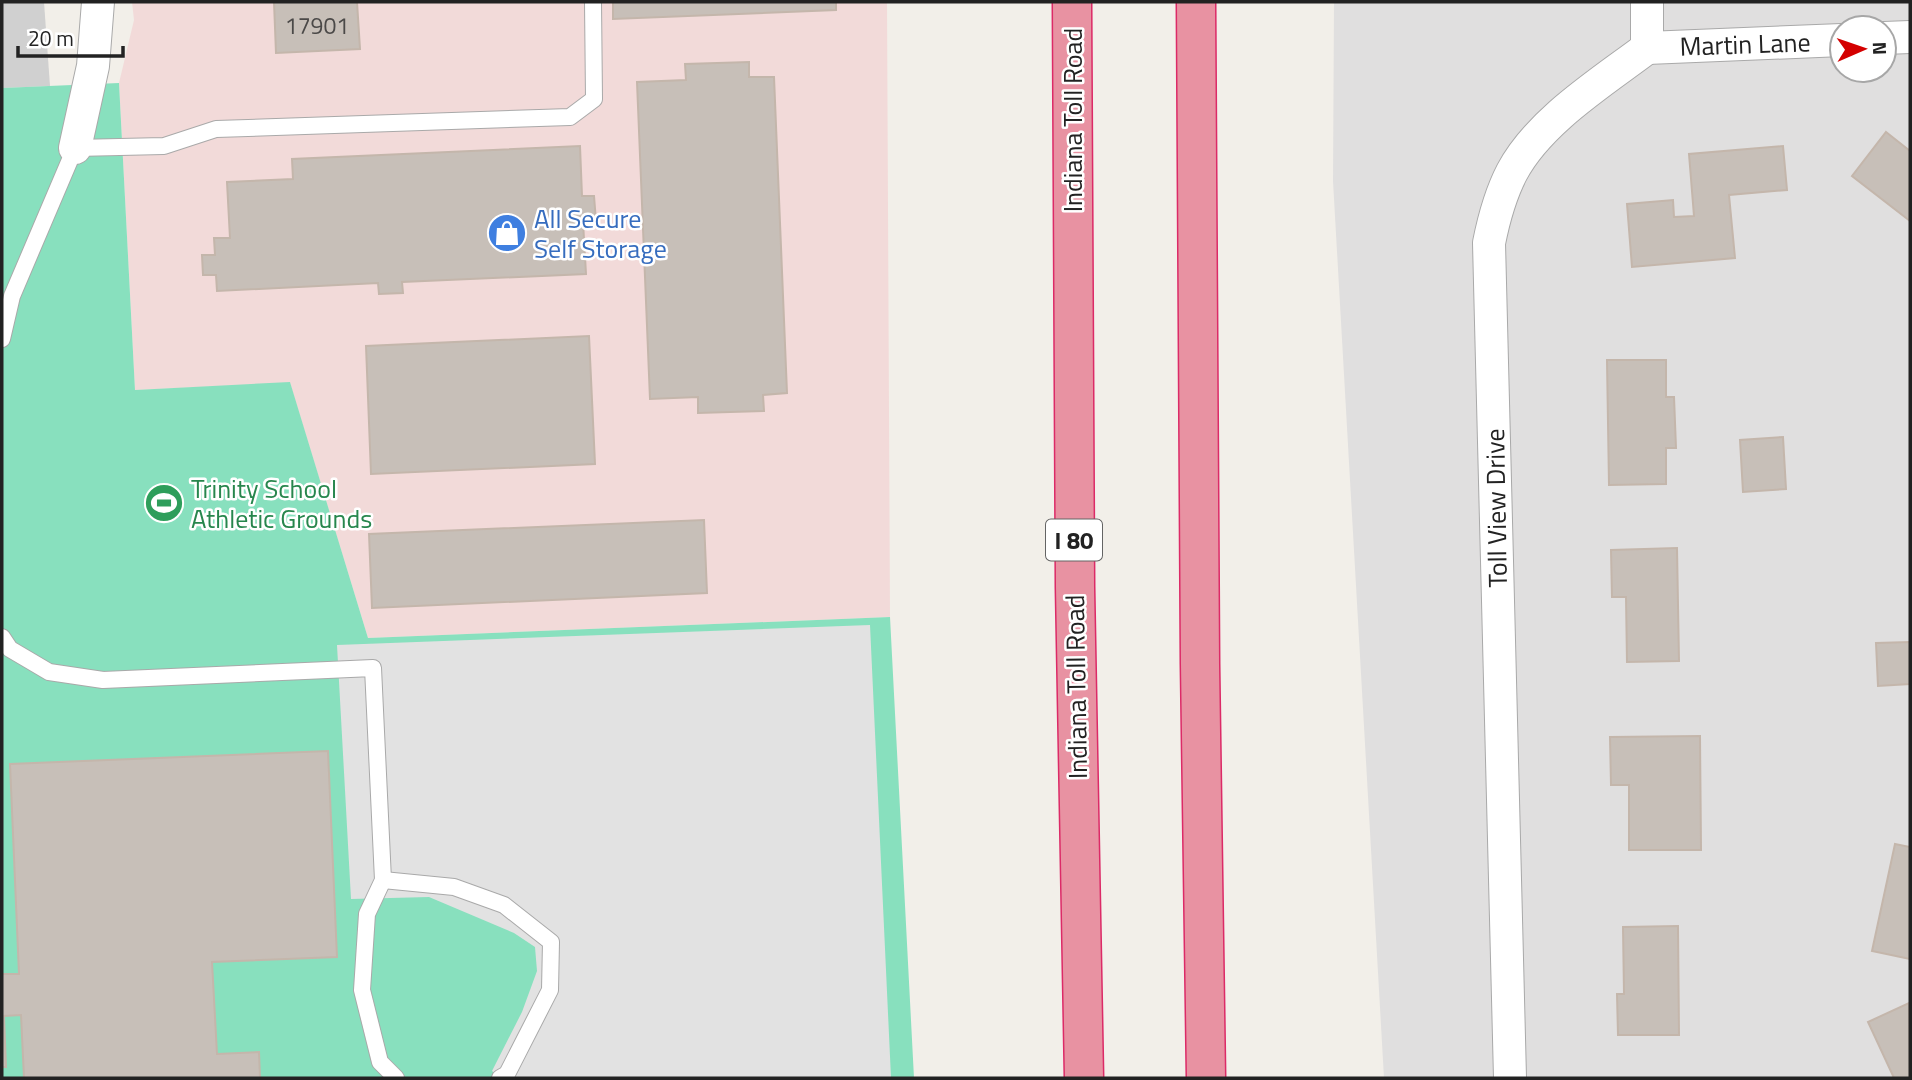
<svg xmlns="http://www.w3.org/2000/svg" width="1912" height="1080" font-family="'Titillium Web',sans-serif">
  <rect width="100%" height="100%" fill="#f2efe9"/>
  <!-- residential -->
  <path fill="#e0dfdf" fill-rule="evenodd" d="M1334,2H1910V1078H1384L1333,181ZM1842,28H1884V70H1842Z"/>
  <!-- commercial -->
  <polygon fill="#f2dad9" points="132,2 887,2 890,617 368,638 290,383 135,390 119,83 134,20"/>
  <!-- religious -->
  <polygon fill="#d0d0d0" points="2,2 44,2 50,86 2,88"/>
  <!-- pitch -->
  <polygon fill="#88e0be" points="119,83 135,390 290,382 368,638 890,617 914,1078 2,1078 2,88"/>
  <!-- parking -->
  <polygon fill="#e2e2e2" points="870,625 891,1078 501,1078 492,1071 522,1012 537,971 535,947 514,933 429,897 351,899 337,645"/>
  <!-- building -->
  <g fill="#c7bfb8" stroke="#c4b6ab" stroke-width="2">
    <polygon points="274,2 357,2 360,49 276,53"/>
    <polygon points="613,2 836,2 836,10 613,19"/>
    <polygon points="749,62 749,77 774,77 787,393 763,395 764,411 698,413 698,397 650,399 637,82 686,80 685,64"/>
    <polygon points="1886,132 1910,151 1910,221 1852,176"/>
    <polygon points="580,146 582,196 594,196 596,221 583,222 586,274 402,282 403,293 379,294 378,283 217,291 216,275 203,275 202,255 215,255 214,238 230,238 227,182 293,179 292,159"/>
    <polygon points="1783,146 1787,190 1729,195 1735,258 1632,267 1627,204 1673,200 1674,217 1694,216 1689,154"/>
    <polygon points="589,336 595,464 371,474 366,346"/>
    <polygon points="1607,360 1666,360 1666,397 1674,397 1676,448 1666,448 1666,484 1609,485"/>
    <polygon points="1783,437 1786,489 1743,492 1740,440"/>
    <polygon points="704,520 707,593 372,608 369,534"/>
    <polygon points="1677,548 1679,661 1627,662 1626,597 1612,597 1611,550"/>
    <polygon points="1910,642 1910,684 1878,686 1876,643"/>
    <polygon points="1700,736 1701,850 1629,850 1629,785 1611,785 1610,737"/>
    <polygon points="328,751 337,957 212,962 217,1054 259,1052 260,1078 24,1078 21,1015 4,1016 6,1067 2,1067 2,974 19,974 10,764"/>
    <polygon points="1895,844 1910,847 1910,959 1872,951"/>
    <polygon points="1678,926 1679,1035 1618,1035 1617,994 1624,994 1623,927"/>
    <polygon points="1909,1003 1910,1078 1894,1078 1868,1022"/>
  </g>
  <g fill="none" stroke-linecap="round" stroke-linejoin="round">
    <!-- service casing -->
    <g stroke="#a9a9a9" stroke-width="18">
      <g id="service">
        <polyline points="2,339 12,296 75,148 164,146 216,129 570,117 594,99 593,2"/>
        <polyline points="2,637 10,649 49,672 103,680 373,668 383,880 367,914 362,990 380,1062 396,1078"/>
        <polyline points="383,880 454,887 504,905 551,942 550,990 507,1074 500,1078"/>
      </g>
    </g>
    <!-- minor casing -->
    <g stroke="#a9a9a9" stroke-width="34">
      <g id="minor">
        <polyline points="1884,38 1910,37"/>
        <polyline points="1647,48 1842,40"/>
        <polyline points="75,148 93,66 98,2"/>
        <path d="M1510,1078L1489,243C1494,218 1500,195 1512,172C1539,121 1602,82 1647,48V2"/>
      </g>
    </g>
    <!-- motorway casing -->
    <g stroke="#dc2a67" stroke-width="41">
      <g id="motorway">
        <polyline points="1072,2 1075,587 1084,1078"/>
        <polyline points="1196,2 1200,664 1206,1078"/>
      </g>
    </g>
    <!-- service -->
    <use href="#service" stroke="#fff" stroke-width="16"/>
    <!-- minor -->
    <use href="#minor" stroke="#fff" stroke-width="32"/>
    <!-- motorway -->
    <use href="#motorway" stroke="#e892a2" stroke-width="38"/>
  </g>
  <!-- icons -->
  <defs>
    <g id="shop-disc" transform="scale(2.0125)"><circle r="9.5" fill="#3f7fe0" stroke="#fff"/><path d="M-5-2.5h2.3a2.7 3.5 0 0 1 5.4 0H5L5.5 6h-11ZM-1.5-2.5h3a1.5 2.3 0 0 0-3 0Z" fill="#fff"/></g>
    <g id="stadium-disc" transform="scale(2.0125)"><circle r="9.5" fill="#2e9e5b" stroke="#fff"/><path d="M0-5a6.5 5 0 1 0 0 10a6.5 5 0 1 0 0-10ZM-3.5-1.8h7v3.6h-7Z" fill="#fff"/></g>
  </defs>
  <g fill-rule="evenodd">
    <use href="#shop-disc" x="507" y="233"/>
    <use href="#stadium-disc" x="164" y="503"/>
  </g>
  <g text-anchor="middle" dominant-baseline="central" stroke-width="5" stroke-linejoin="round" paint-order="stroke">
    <!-- number labels -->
    <g font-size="23" fill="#4b4948">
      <text x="317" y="25">17901</text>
    </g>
    <!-- shield labels -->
    <rect fill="#fff" stroke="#646464" stroke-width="2" x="1046" y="519.5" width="56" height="41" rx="5"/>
    <g font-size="24" font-weight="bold" fill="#222">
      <text x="1074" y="540">I 80</text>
    </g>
    <!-- street labels -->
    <g font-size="26" fill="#222" stroke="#fff">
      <text transform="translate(1745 44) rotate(-2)">Martin Lane</text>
      <text transform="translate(1072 120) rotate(-90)">Indiana Toll Road</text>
      <text transform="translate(1496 508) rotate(-91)">Toll View Drive</text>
      <text transform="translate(1076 687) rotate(-91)">Indiana Toll Road</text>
    </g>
    <!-- shop labels -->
    <g font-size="26" fill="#366cbe" stroke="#fff" text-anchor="start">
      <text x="534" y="218">All Secure<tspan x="534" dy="30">Self Storage</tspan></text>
    </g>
    <!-- leisure labels -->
    <g font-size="26" fill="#27864d" stroke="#fff" text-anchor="start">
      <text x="191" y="488">Trinity School<tspan x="191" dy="30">Athletic Grounds</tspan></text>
    </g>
  </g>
  <!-- border -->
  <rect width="1912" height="1080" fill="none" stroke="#222222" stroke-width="7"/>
  <!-- north arrow -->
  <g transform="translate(1863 49) rotate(88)"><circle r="33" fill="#ffffff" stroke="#a7a7a7" stroke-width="2"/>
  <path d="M0-5L12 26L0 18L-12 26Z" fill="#d40000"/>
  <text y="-10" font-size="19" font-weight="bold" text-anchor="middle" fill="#222222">N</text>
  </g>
  <!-- scale -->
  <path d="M18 46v10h105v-10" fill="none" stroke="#222222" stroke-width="3.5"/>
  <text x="28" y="46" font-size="21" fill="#222222" stroke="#ffffff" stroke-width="5" paint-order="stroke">20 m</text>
</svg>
